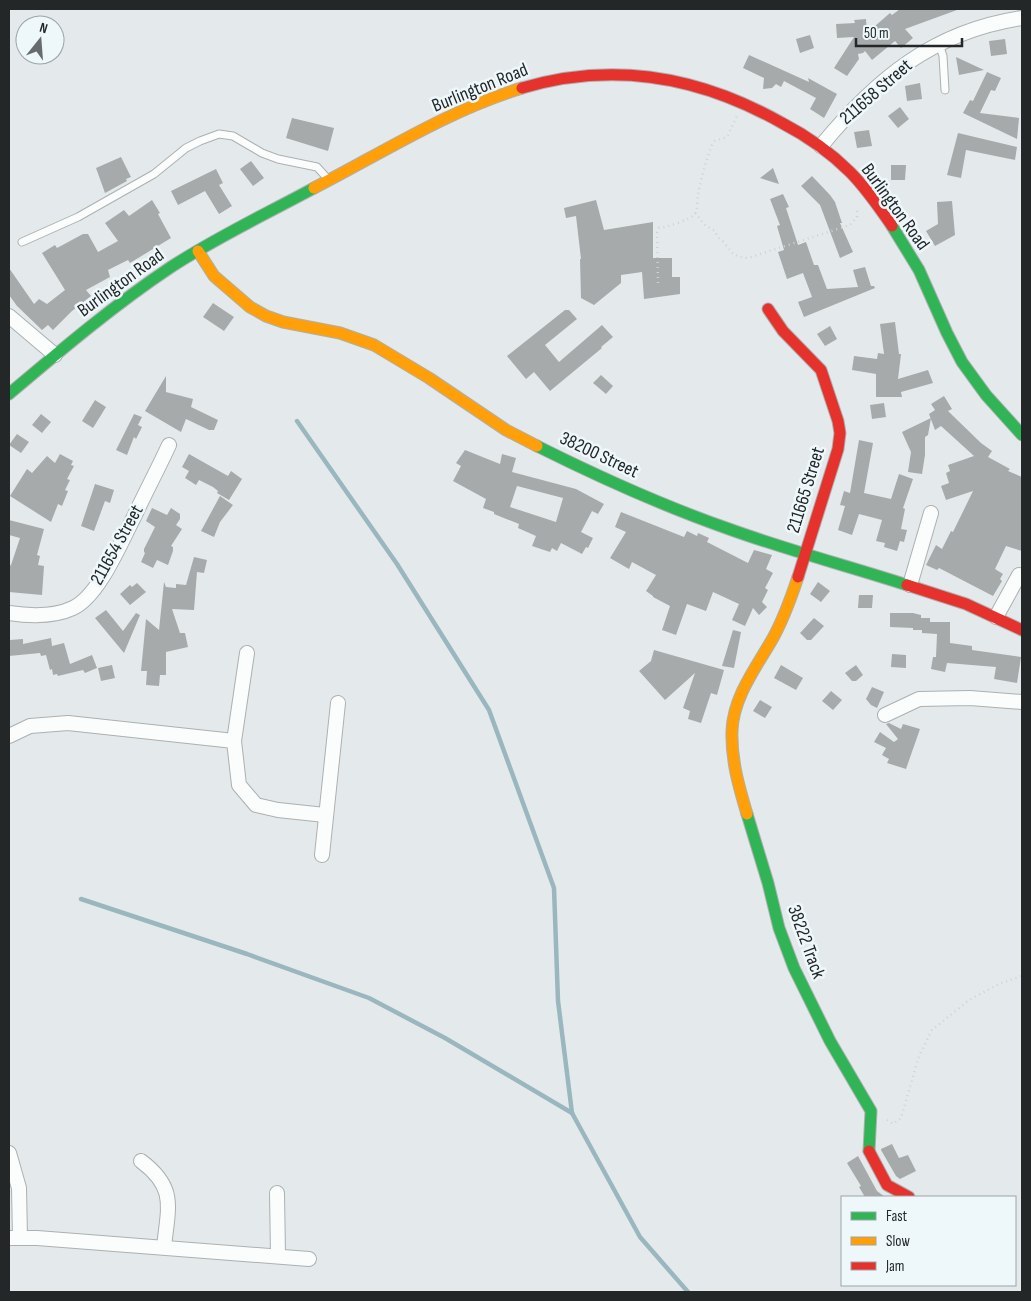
<svg xmlns="http://www.w3.org/2000/svg" width="1031" height="1301" font-family="'Sofia Sans Condensed',sans-serif">
  <rect width="100%" height="100%" fill="#e4eaeb"/>
  <g fill="none" stroke-linecap="round" stroke-linejoin="round">
    <!-- stream -->
    <g stroke="#9ab7c0" stroke-width="4.5">
      <polyline points="297,421 397,564 489,710 554,888 558,1001 572,1113 640,1237 688,1292"/>
      <polyline points="81,899 247,954 369,998 445,1038 572,1113"/>
    </g>
  </g>
  <!-- building -->
  <g fill="#a6aaab" fill-rule="evenodd">
    <polygon points="900,9 957,9 957,10 905,29 913,38 901,48 895,41 872,60 865,51 863,53 858,54 859,59 847,76 834,68 854,37 837,38 836,24 855,23 854,20 866,19 867,33 890,13 892,15"/>
    <polygon points="810,35 814,48 800,53 796,39"/>
    <polygon points="1005,39 1007,54 991,56 989,41"/>
    <polygon points="749,55 809,82 808,78 837,94 824,118 810,109 816,98 784,81 781,87 776,84 772,88 763,89 764,78 743,68"/>
    <polygon points="956,57 984,70 959,75"/>
    <polygon points="987,72 1001,78 995,91 991,90 980,113 1019,118 1017,139 963,113 970,100 973,101"/>
    <polygon points="920,83 922,99 907,101 905,86"/>
    <polygon points="900,107 909,119 898,128 888,116"/>
    <polygon points="292,118 334,128 328,151 286,138"/>
    <polygon points="869,130 872,146 857,148 854,132"/>
    <polygon points="958,133 1017,147 1015,160 966,150 961,178 947,175"/>
    <polygon points="121,157 131,177 126,179 127,181 105,193 96,168"/>
    <polygon points="251,161 264,178 253,186 240,169"/>
    <polygon points="891,165 906,165 905,180 891,180"/>
    <polygon points="773,168 779,184 760,178"/>
    <polygon points="216,169 223,183 219,185 232,206 219,214 205,191 178,205 171,191"/>
    <polygon points="812,176 830,195 835,202 842,223 840,223 853,252 840,258 820,205 801,186"/>
    <polygon points="783,194 789,207 786,208 798,245 806,242 814,265 818,265 827,289 858,287 853,270 865,267 871,286 874,286 875,288 804,317 798,302 812,297 803,273 787,279 778,252 784,250 777,226 780,225 770,199"/>
    <polygon points="152,200 160,213 158,214 171,238 130,263 128,260 108,270 110,277 86,290 91,296 72,311 53,330 48,325 42,330 17,306 9,295 9,268 34,304 39,299 47,304 65,290 42,253 55,245 57,248 83,234 88,234 98,252 118,241 105,223 124,210 129,216"/>
    <polygon points="596,200 604,230 653,222 653,258 672,258 672,277 680,277 680,294 644,299 642,272 621,275 621,283 594,305 581,298 580,259 581,259 576,216 566,218 564,208"/>
    <polygon points="952,201 955,235 935,246 926,231 938,224 937,202"/>
    <polygon points="213,303 234,317 224,331 203,317"/>
    <polygon points="565,310 569,310 577,319 545,345 559,362 602,325 613,337 601,347 602,348 550,391 534,372 526,379 507,356"/>
    <polygon points="895,322 899,354 901,354 898,379 928,370 933,383 901,392 902,397 876,397 876,374 852,370 854,356 877,359 878,353 884,354 880,324"/>
    <polygon points="830,326 837,339 825,346 817,334"/>
    <polygon points="601,375 613,386 606,394 593,383"/>
    <polygon points="166,376 166,392 193,399 191,407 218,420 214,430 209,430 186,419 181,432 145,411"/>
    <polygon points="944,396 952,409 948,411 981,443 992,451 988,457 1010,469 1008,471 1022,477 1022,551 1006,546 995,569 1003,574 1000,579 1002,581 993,596 939,568 937,570 926,565 936,545 942,549 951,531 953,532 973,491 946,500 941,486 949,483 946,473 950,471 948,465 974,456 941,426 935,430 929,414 935,410 931,404"/>
    <polygon points="95,400 106,407 93,428 82,421"/>
    <polygon points="884,403 886,417 872,419 870,405"/>
    <polygon points="41,414 51,422 42,433 32,425"/>
    <polygon points="134,414 142,417 138,425 142,427 136,439 134,437 127,455 116,450"/>
    <polygon points="931,418 928,435 925,437 925,455 922,474 908,472 911,452 902,432"/>
    <polygon points="17,434 29,442 21,453 9,445"/>
    <polygon points="859,440 873,443 864,493 891,499 899,474 913,479 903,508 905,509 901,529 907,530 904,542 900,541 897,551 884,547 885,543 876,541 882,520 859,514 852,535 838,530 845,506 840,505 844,491 850,493"/>
    <path d="M465,450L500,464L502,454L516,458L512,472L576,489L604,504L598,514L592,511L581,532L593,538L588,548L586,547L582,554L561,543L557,551L552,548L550,552L532,546L536,536L518,528L519,524L494,514V512L483,508L486,499L453,481L461,466L456,463ZM517,486L563,498L556,522L510,507Z"/>
    <polygon points="60,454 73,461 71,465 74,466 67,479 70,480 65,490 68,491 62,506 58,504 51,522 10,496 27,469 32,473 47,456 55,463"/>
    <polygon points="189,454 228,476 231,471 242,479 229,500 217,493 218,491 213,487 199,480 196,485 185,478 189,471 182,467"/>
    <polygon points="95,484 114,490 110,503 105,501 94,531 81,526"/>
    <polygon points="220,496 233,505 220,522 214,537 201,531"/>
    <polygon points="152,508 167,515 171,508 180,514 180,519 176,525 182,529 171,546 173,547 173,551 168,565 157,560 153,568 141,562 145,553 144,552 144,549 155,527 146,521"/>
    <polygon points="621,512 684,537 687,531 697,536 698,533 709,538 707,542 748,563 754,550 772,555 766,569 773,573 765,588 768,590 762,602 767,607 759,615 753,608 745,626 732,620 739,604 713,592 706,611 687,604 676,635 662,630 670,606 653,597 653,596 646,591 656,575 632,562 629,569 610,558 626,532 615,527"/>
    <polygon points="9,520 44,529 37,555 40,556 38,565 44,566 42,595 9,592 9,566 11,565 20,538 9,535"/>
    <polygon points="194,557 207,560 204,573 197,572 194,610 172,609 180,633 185,633 188,647 166,652 166,675 160,675 159,686 146,685 147,671 141,671 146,619 159,630 164,582 166,587 176,588 176,584 186,585"/>
    <polygon points="818,582 830,591 821,602 810,594"/>
    <polygon points="137,583 146,592 130,605 120,594 130,585 132,587"/>
    <polygon points="859,595 873,595 872,608 858,608"/>
    <polygon points="106,610 123,631 136,613 140,615 124,653 95,618"/>
    <polygon points="890,613 913,613 921,615 921,618 930,618 930,622 950,622 950,643 972,646 972,650 1021,657 1017,683 994,679 996,667 947,663 945,672 931,669 933,657 936,657 937,634 922,633 922,630 913,630 913,628 890,627"/>
    <polygon points="814,618 824,626 811,640 807,640 800,633"/>
    <polygon points="733,630 741,632 734,668 722,666"/>
    <polygon points="51,638 52,646 64,643 70,664 92,655 97,668 85,673 83,670 58,676 57,674 53,675 52,669 50,670 46,655 41,656 40,653 9,656 10,640 23,639 23,644"/>
    <polygon points="654,650 724,670 717,695 711,693 701,723 688,719 690,711 683,708 695,673 665,700 639,671 651,661"/>
    <polygon points="892,654 906,655 906,668 891,667"/>
    <polygon points="112,665 115,678 101,681 98,668"/>
    <polygon points="781,665 803,678 796,690 774,678"/>
    <polygon points="856,665 863,675 856,681 852,681 845,673"/>
    <polygon points="872,687 884,692 877,708 871,705 866,699"/>
    <polygon points="831,691 842,700 833,710 822,701"/>
    <polygon points="760,700 772,707 765,718 753,711"/>
    <polygon points="889,723 901,729 903,724 920,729 906,769 887,763 889,759 882,755 886,748 874,742 880,732 894,742 898,739 886,724"/>
    <polygon points="892,1144 899,1158 908,1155 916,1171 900,1179 896,1176 881,1150 881,1149"/>
    <polygon points="858,1156 877,1191 885,1197 865,1197 859,1187 861,1186 847,1163"/>
  </g>
  <g fill="none" stroke-linecap="round" stroke-linejoin="round">
    <!-- lane casing -->
    <g stroke="#acb0b1" stroke-width="9">
      <g id="lane">
        <polyline points="939,44 943,56 945,90"/>
        <polyline points="22,242 78,217 154,174 186,148 200,141 219,134 233,136 262,153 278,159 317,167 327,178"/>
      </g>
    </g>
    <!-- street casing -->
    <g stroke="#acb0b1" stroke-width="16">
      <g id="street">
        <path d="M821,146C876,79 934,31 1022,18"/>
        <polyline points="9,316 55,355"/>
        <polyline points="910,585 931,513"/>
        <path d="M9,613C29,616 54,617 73,608C99,596 121,542 134,517C145,493 158,469 169,445"/>
        <polyline points="996,617 1019,575"/>
        <polyline points="247,653 234,741 239,785 256,805 278,810 325,815"/>
        <polyline points="885,715 919,699 970,698 1022,702"/>
        <polyline points="9,736 30,726 68,723 234,741"/>
        <polyline points="322,855 338,703"/>
        <polyline points="9,1153 19,1188 20,1238"/>
        <path d="M141,1161C177,1188 168,1207 164,1247"/>
        <polyline points="277,1193 278,1256"/>
        <polyline points="9,1238 37,1238 309,1259"/>
      </g>
    </g>
    <!-- fast casing -->
    <g stroke="#acb0b1" stroke-width="13">
      <g id="fast">
        <polyline points="892,226 919,270 947,333 962,362 986,395 1022,435"/>
        <path d="M9,394C61,350 114,305 171,267C217,237 266,214 314,188"/>
        <path d="M537,446C599,477 663,506 729,529C787,550 848,566 907,585"/>
        <polyline points="747,814 768,883 779,928 794,968 830,1041 871,1111 869,1151"/>
      </g>
    </g>
    <!-- slow casing -->
    <g stroke="#acb0b1" stroke-width="13">
      <g id="slow">
        <path d="M314,188C382,153 449,110 522,88"/>
        <polyline points="198,251 214,276 250,307 266,316 283,322 340,333 374,345 429,378 506,430 537,446"/>
        <path d="M747,814C739,787 731,760 732,731C733,697 757,666 773,638C784,618 791,598 798,577"/>
      </g>
    </g>
    <!-- jam casing -->
    <g stroke="#acb0b1" stroke-width="13">
      <g id="jam">
        <path d="M522,88C613,61 701,77 782,123C807,136 830,152 850,172C866,188 879,207 892,226"/>
        <polyline points="768,309 783,331 821,370 838,421 840,433 838,449 798,577"/>
        <polyline points="907,585 966,604 1022,630"/>
        <polyline points="869,1151 887,1185 909,1197"/>
      </g>
    </g>
    <!-- path -->
    <g stroke="#d0d2d2" stroke-width="2.5" stroke-dasharray="1 4" stroke-linecap="butt">
      <path d="M695,213L705,225L715,231C719,241 720,237 725,244C733,254 734,257 748,258L850,225L857,217V208"/>
      <path d="M658,283L657,233L659,228C667,227 690,220 695,214C698,209 697,200 698,194C701,178 706,161 712,145L715,141L727,137L737,116"/>
      <polyline points="887,1120 893,1124 901,1118 919,1056 932,1030 969,1000 999,984 1022,976"/>
    </g>
    <!-- lane -->
    <use href="#lane" stroke="#fbfcfc" stroke-width="7"/>
    <!-- street -->
    <use href="#street" stroke="#fbfcfc" stroke-width="14"/>
    <!-- fast -->
    <use href="#fast" stroke="#30b455" stroke-width="11"/>
    <!-- slow -->
    <use href="#slow" stroke="#ff9f0a" stroke-width="11"/>
    <!-- jam -->
    <use href="#jam" stroke="#e5322d" stroke-width="11"/>
  </g>
  <g text-anchor="middle" dominant-baseline="central" stroke-width="5" stroke-linejoin="round" paint-order="stroke">
    <!-- street labels -->
    <g font-size="19" fill="#232728" stroke="#eef8fb">
      <text transform="translate(480 88) rotate(-22)">Burlington Road</text>
      <text transform="translate(876 92) rotate(-41)">211658 Street</text>
      <text transform="translate(895 207) rotate(54)">Burlington Road</text>
      <text transform="translate(121 283) rotate(-36)">Burlington Road</text>
      <text transform="translate(599 455) rotate(25)">38200 Street</text>
      <text transform="translate(806 490) rotate(-73)">211665 Street</text>
      <text transform="translate(117 545) rotate(-61)">211654 Street</text>
      <text transform="translate(806 942) rotate(70)">38222 Track</text>
    </g>
  </g>
  <!-- border -->
  <rect width="1031" height="1301" fill="none" stroke="#232728" stroke-width="20"/>
  <!-- legend -->
  <rect x="841" y="1196" width="175" height="90" fill="#eef8fb" stroke="#9da4a7"/>
  <rect x="851" y="1212" width="25" height="8" fill="#30b455" stroke="#9da4a7"/>
  <text x="886" y="1221" font-size="15" fill="#232728">Fast</text>
  <rect x="851" y="1237" width="25" height="8" fill="#ff9f0a" stroke="#9da4a7"/>
  <text x="886" y="1246" font-size="15" fill="#232728">Slow</text>
  <rect x="851" y="1262" width="25" height="8" fill="#e5322d" stroke="#9da4a7"/>
  <text x="886" y="1271" font-size="15" fill="#232728">Jam</text>
  <!-- north arrow -->
  <g transform="translate(40 40) rotate(17)"><circle r="24" fill="#eef8fb" stroke="#9da4a7"/>
  <path d="M0-4L9 19L0 12L-9 19Z" fill="#676b6c"/>
  <text y="-8" font-size="14" font-weight="bold" text-anchor="middle" fill="#232728">N</text>
  </g>
  <!-- scale -->
  <path d="M856 38v8h106v-8" fill="none" stroke="#232728" stroke-width="2.5"/>
  <text x="864" y="38" font-size="15" fill="#232728" stroke="#eef8fb" stroke-width="4" paint-order="stroke">50 m</text>
</svg>
